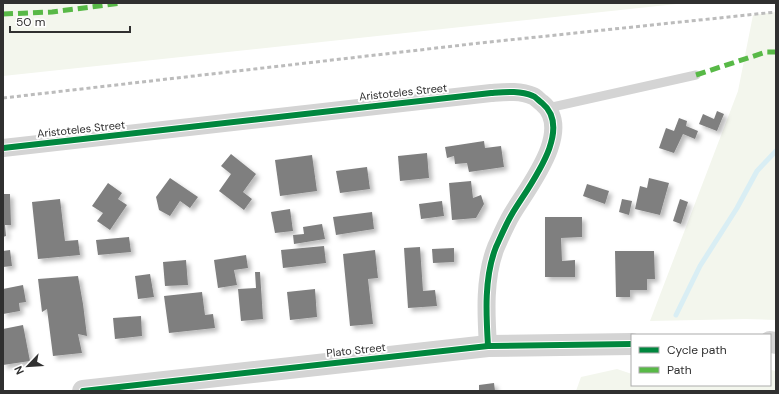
<svg xmlns="http://www.w3.org/2000/svg" width="779" height="394" font-family="'DM Sans',sans-serif">
  <defs>
    <filter id="shadow"><feDropShadow dx="3.5" dy="3.5" stdDeviation="2" flood-color="#0004"/></filter>
  </defs>
  <rect width="100%" height="100%" fill="#fff"/>
  <!-- green -->
  <g fill="#f3f6ed">
    <polygon points="3,3 686,3 3,76"/>
    <polygon points="776,12 776,320 745,319 650,321 738,91 753,15"/>
    <polygon points="617,369 632,374 632,385 770,385 770,370 771,370 776,371 776,391 576,391 581,377"/>
  </g>
  <g fill="none" stroke-linecap="round" stroke-linejoin="round">
    <!-- stream -->
    <polyline stroke="#d9eef4" stroke-width="5" points="676,315 700,266 737,208 757,171 776,151"/>
  </g>
  <!-- building -->
  <g fill="#7f7f7f" filter="url(#shadow)">
    <polygon points="717,111 724,114 717,131 699,124 703,114 714,119"/>
    <polygon points="679,118 687,121 686,126 698,131 695,139 683,134 674,153 659,148 666,128 674,131"/>
    <polygon points="484,141 485,148 501,146 504,167 469,172 467,163 455,164 454,156 447,158 445,147"/>
    <polygon points="427,153 429,178 400,181 398,156"/>
    <polygon points="231,154 256,174 243,192 252,199 244,210 219,191 231,174 221,166"/>
    <polygon points="312,155 317,191 280,196 275,160"/>
    <polygon points="367,167 370,189 340,193 336,171"/>
    <polygon points="170,178 198,197 190,208 180,201 170,216 159,210 156,197"/>
    <polygon points="649,178 669,183 660,215 635,209 640,186 647,188"/>
    <polygon points="471,181 473,198 481,195 484,204 476,218 452,220 449,183"/>
    <polygon points="108,183 122,193 118,199 127,205 110,230 97,221 103,213 92,206"/>
    <polygon points="587,184 609,191 605,204 583,196"/>
    <polygon points="3,194 10,194 11,225 5,225 6,236 3,237"/>
    <polygon points="60,199 65,241 78,240 80,255 38,259 32,202"/>
    <polygon points="622,199 632,201 629,215 619,212"/>
    <polygon points="680,199 688,202 681,224 673,221"/>
    <polygon points="442,201 444,216 421,219 419,204"/>
    <polygon points="290,209 293,231 275,233 271,212"/>
    <polygon points="372,212 374,229 336,235 333,217"/>
    <polygon points="545,217 582,217 582,237 561,238 562,261 575,260 575,277 545,277"/>
    <polygon points="322,224 325,239 294,244 293,235 304,234 303,227"/>
    <polygon points="129,237 131,252 98,255 96,240"/>
    <polygon points="324,246 326,263 283,268 281,250"/>
    <polygon points="420,247 423,291 435,290 437,306 408,308 404,248"/>
    <polygon points="454,248 454,262 433,263 432,249"/>
    <polygon points="10,250 12,266 3,267 3,251"/>
    <polygon points="375,250 378,278 368,279 373,324 350,326 343,254"/>
    <polygon points="615,251 654,251 655,279 647,279 647,290 630,290 630,297 616,297"/>
    <polygon points="246,255 248,268 234,270 237,285 218,288 214,260"/>
    <polygon points="186,260 188,285 165,286 163,262"/>
    <polygon points="255,272 260,272 263,319 241,321 238,289 256,288"/>
    <polygon points="150,274 154,297 138,299 135,276"/>
    <polygon points="78,276 83,304 87,336 78,334 82,353 53,356 47,309 42,312 38,279"/>
    <polygon points="23,285 26,302 19,303 20,311 3,314 3,289"/>
    <polygon points="315,289 317,317 290,320 287,292"/>
    <polygon points="202,292 205,315 213,314 215,328 169,333 164,296"/>
    <polygon points="141,316 142,336 115,339 113,318"/>
    <polygon points="23,325 30,361 3,365 3,329"/>
    <polygon points="494,383 495,391 479,391 479,385"/>
  </g>
  <g fill="none" stroke-linecap="round" stroke-linejoin="round">
    <!-- service -->
    <polyline stroke="#d4d4d4" stroke-width="9" points="548,108 696,75"/>
    <!-- minor -->
    <path stroke="#d4d4d4" stroke-width="18" d="M3,148L491,93C504,92 520,90 533,96C536,97 539,101 542,103C575,130 527,188 512,214C506,224 501,236 496,247C484,277 486,314 488,346"/>
    <!-- tertiary -->
    <g stroke="#d4d4d4" stroke-width="22">
      <polyline points="770,342 776,343"/>
      <polyline points="83,391 488,346 632,344"/>
    </g>
    <!-- rail -->
    <polyline stroke="#bcbcbc" stroke-width="3" stroke-dasharray="4 3" stroke-linecap="butt" points="3,98 480,43 776,12"/>
    <!-- quiet -->
    <g stroke="#58b947" stroke-width="5" stroke-dasharray="10 5" stroke-linecap="butt">
      <polyline points="3,14 52,12 122,3"/>
      <polyline points="696,75 766,52 776,52"/>
    </g>
    <!-- cycleway casing -->
    <g stroke="#fff" stroke-width="8">
      <g id="cycleway">
        <path d="M3,148L491,93C504,92 520,90 533,96C536,97 539,101 542,103C575,130 527,188 512,214C506,224 501,236 496,247C484,277 486,314 488,346"/>
        <polyline points="83,391 488,346 632,344"/>
      </g>
    </g>
    <!-- cycleway -->
    <use href="#cycleway" stroke="#00873e" stroke-width="6"/>
  </g>
  <g text-anchor="middle" dominant-baseline="central" stroke-width="4" stroke-linejoin="round" paint-order="stroke">
    <!-- street labels -->
    <g font-size="11" fill="#303030" stroke="#fff">
      <text transform="translate(403 92) rotate(-6)">Aristoteles Street</text>
      <text transform="translate(81 129) rotate(-6)">Aristoteles Street</text>
      <text transform="translate(356 350) rotate(-6)">Plato Street</text>
    </g>
  </g>
  <!-- border -->
  <rect width="779" height="394" fill="none" stroke="#303030" stroke-width="8"/>
  <!-- legend -->
  <rect x="631" y="334" width="140" height="52" fill="#ffffff" stroke="#acacac"/>
  <rect x="639" y="347" width="20" height="6" fill="#00873e" stroke="#acacac"/>
  <text x="667" y="354" font-size="12" fill="#303030">Cycle path</text>
  <rect x="639" y="367" width="20" height="6" fill="#58b947" stroke="#acacac"/>
  <text x="667" y="374" font-size="12" fill="#303030">Path</text>
  <!-- north arrow -->
  <g transform="translate(28 366) rotate(245)" stroke="#ffffff" stroke-width="3" paint-order="stroke">
  <path d="M0-3L7 15L0 10L-7 15Z" fill="#303030"/>
  <text y="-6" font-size="11" font-weight="bold" text-anchor="middle" fill="#303030">N</text>
  </g>
  <!-- scale -->
  <path d="M10 26v6h120v-6" fill="none" stroke="#303030" stroke-width="2"/>
  <text x="16" y="26" font-size="12" fill="#303030" stroke="#ffffff" stroke-width="3" paint-order="stroke">50 m</text>
</svg>
